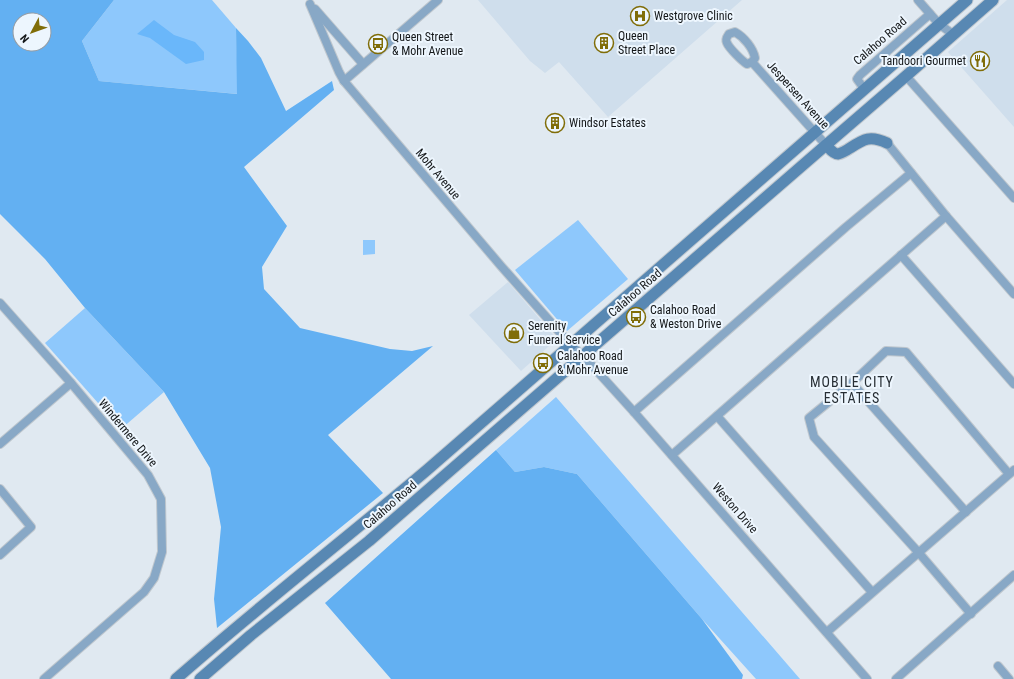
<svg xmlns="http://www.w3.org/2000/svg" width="1014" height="679" font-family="'Roboto Condensed',sans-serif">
  <rect width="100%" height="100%" fill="#e0e9f1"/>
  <!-- built -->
  <g fill="#cfdeec">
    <polygon points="478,0 742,0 608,117 559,62 545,73 530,61"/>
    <polygon points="1007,0 1014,0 1014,127 948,52"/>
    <polygon points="508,282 557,339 521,371 469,315"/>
  </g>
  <!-- green -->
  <g fill="#8ec8fc">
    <polygon points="114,0 212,0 236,28 238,94 99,81 82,41"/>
    <polygon points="578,220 628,279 567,331 515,270"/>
    <polygon points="363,240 375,240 375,254 363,255"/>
    <polygon points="85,308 164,392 121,429 45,343"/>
    <polygon points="556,397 800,679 756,679 702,619 577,474 544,467 515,472 496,450"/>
  </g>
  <!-- forest -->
  <g fill="#63b0f2" fill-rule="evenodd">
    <path d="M0,0H114L82,41L99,81L237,94L236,28L248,41L261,58L286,111L332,81L334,90L244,167L287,226L262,267L264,289L300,328L390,349L412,351L433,346L328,435L383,493L217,628L214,599L221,527L210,468L164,392L85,308L45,259L0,214ZM20,20H44V44H20Z"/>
    <polygon points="496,450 515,472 544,467 577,474 702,619 743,675 742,679 391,679 325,603"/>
  </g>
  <!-- water -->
  <polygon fill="#6ab7fa" points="154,20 174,35 195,42 204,52 204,60 186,64 150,38 137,34"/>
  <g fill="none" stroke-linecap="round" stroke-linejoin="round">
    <!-- street casing -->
    <g stroke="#bfc7ce" stroke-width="10">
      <g id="street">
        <polyline points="918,0 939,24 954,35"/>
        <polyline points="310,4 339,72 344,81 501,266 571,345 587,360 634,412 867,679"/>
        <polyline points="315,9 363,64"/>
        <path d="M735,32C744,37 753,48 755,58L752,62L747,64C742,61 729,48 727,43C725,39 727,37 729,34Z"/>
        <polyline points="752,62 826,145"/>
        <polyline points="906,76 1014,198"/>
        <polyline points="344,81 438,0"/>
        <polyline points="865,90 857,79 860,75 930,14"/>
        <polyline points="887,143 946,216 1014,294"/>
        <polyline points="901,255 1014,384"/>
        <polyline points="0,303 71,383 148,475 161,499 162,552 154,578 144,592 44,679"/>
        <polyline points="852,383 966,512"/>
        <polyline points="634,412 846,227 911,173"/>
        <polyline points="717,416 872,592"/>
        <polyline points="0,444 71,383"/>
        <polyline points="672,455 946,216"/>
        <polyline points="0,489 31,527 0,555"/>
        <polyline points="971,614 919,553 814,437 809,418 852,383 886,351 906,352 1009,474"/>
        <polyline points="827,632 1014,470"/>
        <polyline points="998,666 1009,679"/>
        <polyline points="896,679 1014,575"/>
      </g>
    </g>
    <!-- secondary casing -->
    <g stroke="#bfc7ce" stroke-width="13">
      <g id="secondary">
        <path d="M826,145C829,148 833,154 838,154C842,153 847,150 850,148C864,139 870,135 887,143"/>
        <path d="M176,679C258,607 344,540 427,470L967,0"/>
        <polyline points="200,679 251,635 369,541 826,145 906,76 993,0"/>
      </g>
    </g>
    <!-- street -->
    <use href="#street" stroke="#88a8c6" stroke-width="8"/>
    <!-- secondary -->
    <use href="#secondary" stroke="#5888b3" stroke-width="11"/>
  </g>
  <!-- icons -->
  <defs>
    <g id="hospital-ring" transform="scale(1)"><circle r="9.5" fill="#edf6fe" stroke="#806d08" stroke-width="1.5"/><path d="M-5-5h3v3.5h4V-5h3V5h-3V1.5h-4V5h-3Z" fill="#806d08"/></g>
    <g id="building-ring" transform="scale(1)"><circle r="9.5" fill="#edf6fe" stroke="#806d08" stroke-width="1.5"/><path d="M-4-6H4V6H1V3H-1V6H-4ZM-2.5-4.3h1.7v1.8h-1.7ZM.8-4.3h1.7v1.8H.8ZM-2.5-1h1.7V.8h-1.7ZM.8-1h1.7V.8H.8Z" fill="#806d08"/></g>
    <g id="bus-ring" transform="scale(1)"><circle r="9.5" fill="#edf6fe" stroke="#806d08" stroke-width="1.5"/><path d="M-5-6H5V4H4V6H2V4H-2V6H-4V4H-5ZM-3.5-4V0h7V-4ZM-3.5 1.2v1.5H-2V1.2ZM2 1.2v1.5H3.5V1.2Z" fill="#806d08"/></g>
    <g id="restaurant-ring" transform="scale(1)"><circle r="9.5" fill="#edf6fe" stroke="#806d08" stroke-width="1.5"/><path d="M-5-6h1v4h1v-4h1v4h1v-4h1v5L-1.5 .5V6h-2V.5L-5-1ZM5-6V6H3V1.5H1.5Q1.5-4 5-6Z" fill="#806d08"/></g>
    <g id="shop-ring" transform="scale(1)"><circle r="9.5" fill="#edf6fe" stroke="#806d08" stroke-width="1.5"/><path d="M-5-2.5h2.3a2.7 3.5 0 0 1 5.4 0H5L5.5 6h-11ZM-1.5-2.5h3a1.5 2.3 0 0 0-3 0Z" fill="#806d08"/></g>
  </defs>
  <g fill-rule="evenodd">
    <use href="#hospital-ring" x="640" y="16"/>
    <use href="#building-ring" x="604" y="43"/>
    <use href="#bus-ring" x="378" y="44"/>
    <use href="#restaurant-ring" x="980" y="61"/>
    <use href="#building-ring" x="555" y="123"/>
    <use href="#bus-ring" x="636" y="317"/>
    <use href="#shop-ring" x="514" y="333"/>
    <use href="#bus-ring" x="543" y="363"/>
  </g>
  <g text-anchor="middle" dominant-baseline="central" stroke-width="4" stroke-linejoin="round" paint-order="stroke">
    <!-- poi labels -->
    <g font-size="12" fill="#131618" stroke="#edf6fe" text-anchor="start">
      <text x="654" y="16">Westgrove Clinic</text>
      <text x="618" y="36">Queen<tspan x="618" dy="14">Street Place</tspan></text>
      <text x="392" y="37">Queen Street<tspan x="392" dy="14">&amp; Mohr Avenue</tspan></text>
      <text x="966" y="61" text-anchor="end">Tandoori Gourmet</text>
      <text x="569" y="123">Windsor Estates</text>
      <text x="650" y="310">Calahoo Road<tspan x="650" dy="14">&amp; Weston Drive</tspan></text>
      <text x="528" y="326">Serenity<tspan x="528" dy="14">Funeral Service</tspan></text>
      <text x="557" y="356">Calahoo Road<tspan x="557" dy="14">&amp; Mohr Avenue</tspan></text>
    </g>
    <!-- street labels -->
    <g font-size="12" fill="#131618" stroke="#edf6fe">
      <text transform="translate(880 41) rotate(-41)">Calahoo Road</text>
      <text transform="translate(798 95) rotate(48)">Jespersen Avenue</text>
      <text transform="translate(438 174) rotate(50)">Mohr Avenue</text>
      <text transform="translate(635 293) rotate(-41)">Calahoo Road</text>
      <text transform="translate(128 433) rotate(50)">Windermere Drive</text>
      <text transform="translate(390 505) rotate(-41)">Calahoo Road</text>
      <text transform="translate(735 508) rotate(49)">Weston Drive</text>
    </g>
    <!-- quarter labels -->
    <g font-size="14" letter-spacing="1" fill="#262d33" stroke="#edf6fe">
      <text x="852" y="382">MOBILE CITY<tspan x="852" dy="16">ESTATES</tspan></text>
    </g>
  </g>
  <!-- north arrow -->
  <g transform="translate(32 32) rotate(229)"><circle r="19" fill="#edf6fe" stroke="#969ca2"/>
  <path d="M0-3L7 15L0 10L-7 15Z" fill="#806d08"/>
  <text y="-6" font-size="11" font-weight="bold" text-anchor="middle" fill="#131618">N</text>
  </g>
</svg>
